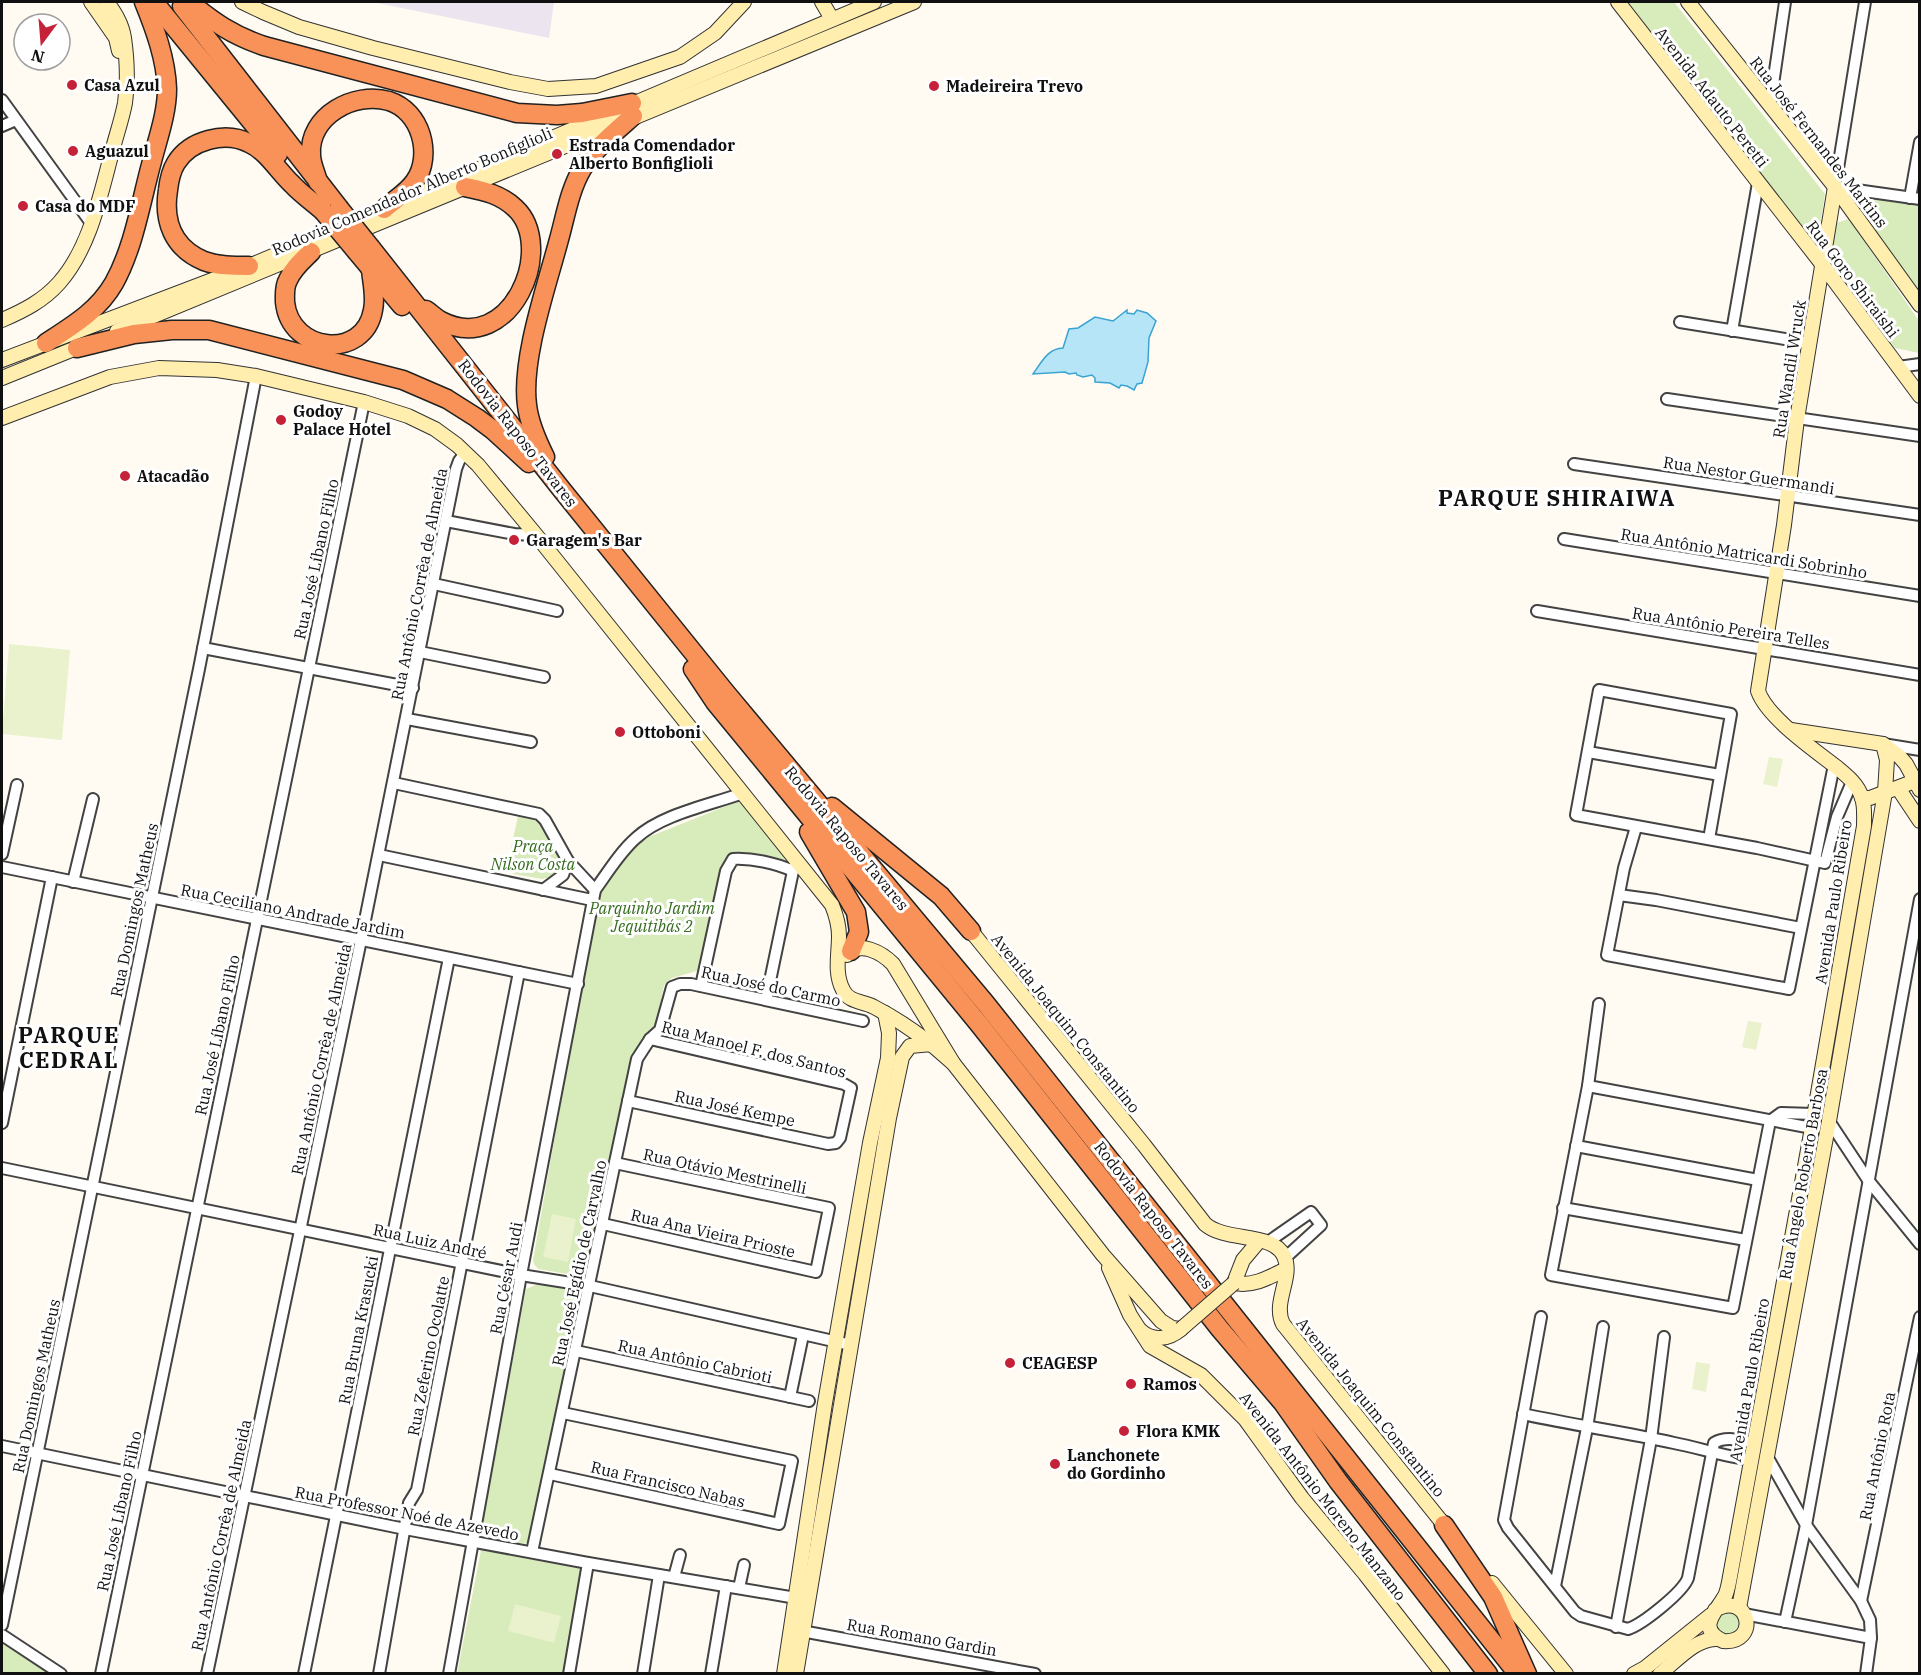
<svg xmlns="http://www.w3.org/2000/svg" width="1921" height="1675" font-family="'IBM Plex Serif',serif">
  <rect width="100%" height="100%" fill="#fffbf3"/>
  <!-- industrial -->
  <polygon fill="#ece4ee" points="372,2 554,2 549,38"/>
  <!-- green -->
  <g fill="#d8ebba">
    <polygon points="1628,2 1674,2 1825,194 1820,226 1815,233 1806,233"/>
    <polygon points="1860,195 1919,204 1919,295 1852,199"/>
    <polygon points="1849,219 1919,321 1919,353 1895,348 1831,262 1836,223"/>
    <polygon points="739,801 785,855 785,859 782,862 739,853 728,859 723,865 700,970 672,978 664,985 656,1024 633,1053 587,1271 580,1276 538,1269 534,1264 533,1260 598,894 632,848 641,840"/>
    <polygon points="521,812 535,817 538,821 561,857 561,869 555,876 542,879 514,874 507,866 518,816"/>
    <path d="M538,1284L583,1293L533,1542C519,1547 491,1540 480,1531L526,1289Z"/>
    <polygon points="481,1550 582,1569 563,1673 457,1674"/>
    <circle cx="1728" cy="1623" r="12"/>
    <polygon points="2,1643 48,1673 2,1673"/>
  </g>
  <!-- pitch -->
  <g fill="#e9f2cc">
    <polygon points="9,644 70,650 62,740 2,734"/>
    <polygon points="1769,757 1783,759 1777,787 1763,784"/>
    <polygon points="1748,1021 1762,1023 1756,1050 1742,1047"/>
    <polygon points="552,1214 576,1219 568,1262 543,1257"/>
    <polygon points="1696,1362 1710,1364 1706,1392 1692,1389"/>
    <polygon points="515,1604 561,1616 554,1643 508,1631"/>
  </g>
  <!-- water -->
  <path fill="#b6e5f8" stroke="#3aa3d2" stroke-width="1.5" d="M1127,310V313L1134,314L1137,310L1147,313L1156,321L1149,338L1148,362L1142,383L1137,384L1134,390L1127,386L1121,385L1119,388L1110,383L1095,382V378L1092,375L1083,377L1077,375L1076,373L1069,374L1065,372L1033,374C1041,363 1048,348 1063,348L1069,329L1078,328L1095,317L1113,321Z"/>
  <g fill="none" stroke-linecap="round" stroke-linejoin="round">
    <!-- street casing -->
    <g stroke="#434343" stroke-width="14">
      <g id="street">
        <polyline points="1865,2 1835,187 1920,199"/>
        <polyline points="2,100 91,223"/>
        <polyline points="1770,105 1785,2"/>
        <polyline points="2,126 16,120"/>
        <polyline points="1910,198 1920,142"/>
        <polyline points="1680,322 1810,343"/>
        <polyline points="1732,331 1758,183"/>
        <polyline points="1898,367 1920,364"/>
        <polyline points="1667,399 1920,436"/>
        <polyline points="1574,464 1920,515"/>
        <polyline points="446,521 514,534 536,535"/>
        <polyline points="1564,539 1920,596"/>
        <polyline points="434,584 557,611"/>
        <polyline points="1537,611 1920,675"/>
        <polyline points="203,648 413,688"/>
        <polyline points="420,652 544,677"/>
        <polyline points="407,719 531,742"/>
        <polyline points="1883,744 1920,750"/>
        <polyline points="1588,752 1720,775"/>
        <polyline points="394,783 539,814 545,820 568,861 595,890"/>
        <polyline points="1636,827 1624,868 1607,955 1789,989 1834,765"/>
        <polyline points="1709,839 1731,714 1599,690 1576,815 1757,848 1825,863 1837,817 1852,782"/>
        <polyline points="2,854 17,785"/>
        <polyline points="379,855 592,900"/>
        <polyline points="2,867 578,984"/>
        <polyline points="73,882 93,799"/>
        <polyline points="543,890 563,875 568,861"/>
        <polyline points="1619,895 1656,900 1801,928"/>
        <path d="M701,986L726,871L733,859C752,858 776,863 793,871L797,861"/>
        <polyline points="766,1000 793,871"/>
        <polyline points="1599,1004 1588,1086 1551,1275 1733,1308 1770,1121 1781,1113 1814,1114"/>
        <polyline points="1588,1086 1812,1128"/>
        <polyline points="628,1101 828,1144 836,1143 840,1138 851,1088 844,1084 650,1039"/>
        <polyline points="1829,1121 1868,1180 1920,1244"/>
        <polyline points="2,1123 52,877"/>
        <polyline points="1576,1146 1758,1180"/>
        <polyline points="2,1168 521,1275 590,1286 851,1345"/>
        <polyline points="1563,1208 1746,1240"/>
        <polyline points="603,1224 816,1272 829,1208 615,1163"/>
        <polyline points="1268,1242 1311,1212 1321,1225 1285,1258"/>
        <path d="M1541,1317L1504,1520L1508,1528L1575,1612L1581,1616L1628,1629C1643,1624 1683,1592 1688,1578L1714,1443C1725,1436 1741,1440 1754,1443"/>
        <polyline points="576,1351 809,1401"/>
        <polyline points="790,1397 803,1335"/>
        <path d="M1523,1414C1573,1425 1624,1432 1674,1443C1699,1448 1724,1456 1750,1460"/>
        <polyline points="2,1446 405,1529 588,1563 802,1599"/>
        <polyline points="1768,1458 1806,1525 1861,1601 1870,1620 1871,1638 1866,1674"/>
        <polyline points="550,1474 779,1524 792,1461 563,1413"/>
        <polyline points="532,1552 637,1059 650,1039 660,1030 672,987 680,984 691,984 863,1021"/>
        <polyline points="674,1577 680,1555"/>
        <polyline points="1555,1586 1587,1428 1603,1327"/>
        <polyline points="739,1588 744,1565"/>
        <polyline points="1861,1601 1920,1317"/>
        <polyline points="1744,1614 1871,1638"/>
        <polyline points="1785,1622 1806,1525 1920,899"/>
        <polyline points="2,1625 199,669 256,376"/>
        <polyline points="1616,1627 1651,1439 1664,1337"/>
        <polyline points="796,1630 1035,1674"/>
        <polyline points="2,1635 61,1674"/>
        <polyline points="101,1674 364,402"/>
        <polyline points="207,1674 361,940 456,469 459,461 465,453"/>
        <polyline points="304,1674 449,958"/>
        <polyline points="379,1674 409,1503 417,1490 519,972"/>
        <path d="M449,1674L521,1275L595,890C608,872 620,852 636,838C662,814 710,805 743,793"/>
        <polyline points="569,1674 588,1563"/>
        <polyline points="643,1674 659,1575"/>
        <polyline points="711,1674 726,1586"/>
      </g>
    </g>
    <!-- secondary casing -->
    <g stroke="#323232" stroke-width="16">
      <g id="secondary">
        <polyline points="91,2 116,38 119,51"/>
        <polyline points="242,2 263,12 299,27 373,48 510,82 548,89 596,86 680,57 715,33 744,2"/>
        <polyline points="822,2 832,19"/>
        <polyline points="1618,2 1822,264 1920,396"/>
        <polyline points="1688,2 1835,187 1920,305"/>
        <path d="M2,320C23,311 43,301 59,283C90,248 100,196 112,152C116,136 122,119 125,103C128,82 127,59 124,38C122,24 115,13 107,2"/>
        <polyline points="117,331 914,2"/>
        <polyline points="2,360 249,266 874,2"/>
        <polyline points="2,378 86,344"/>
        <path d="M2,418L110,377L159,368L217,370L256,376L364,402L408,416L435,429L457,445L478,465L536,535L832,905C836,915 839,925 839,936C839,954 834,973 843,990C849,1003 864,1001 874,1007C903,1022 929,1041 953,1063"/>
        <polyline points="1791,730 1883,744 1900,757 1906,764 1920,790"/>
        <polyline points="1898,788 1920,821"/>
        <polyline points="1862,798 1870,798 1915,781"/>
        <path d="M971,931L1144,1145L1205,1224C1225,1242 1273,1232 1284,1256C1294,1277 1272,1302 1283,1324L1449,1531"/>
        <path d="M847,955C860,940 882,953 893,964L953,1063L1103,1255L1161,1321L1172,1328L1181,1329"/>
        <path d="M1259,1241L1243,1260L1234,1283C1253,1287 1270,1277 1286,1269"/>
        <polyline points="1109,1268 1130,1315 1150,1346 1201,1375 1245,1419 1302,1498 1365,1574 1443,1674"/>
        <path d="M1141,1331C1153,1342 1169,1339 1181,1329"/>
        <polyline points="1492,1583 1566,1674"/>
        <polyline points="1739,1608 1829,1121 1885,792 1887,760 1883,744"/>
        <path d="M1715,1610C1749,1590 1761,1644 1723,1641C1696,1628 1716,1612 1725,1596C1727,1592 1728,1587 1729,1582L1812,1128L1864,826C1864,817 1865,806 1862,798C1858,784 1845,774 1835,766C1812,748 1767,717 1758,691L1784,525L1797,419L1835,187"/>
        <polyline points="784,1674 825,1403 870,1143 888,1058 889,1033 885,1013"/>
        <polyline points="796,1674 889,1118 902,1057 910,1046 932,1044"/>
        <polyline points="1634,1674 1645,1668 1711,1615"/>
        <path d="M1660,1674C1676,1661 1697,1637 1718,1639"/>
      </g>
    </g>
    <!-- highway casing -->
    <g stroke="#212121" stroke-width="21">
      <g id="highway">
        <polyline points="154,2 278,154"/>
        <path d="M189,2C215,23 232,35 264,46L517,113L557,115L582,113L632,103"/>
        <polyline points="182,6 339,208"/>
        <path d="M318,182C316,173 311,164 311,155C308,116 354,91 389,101C421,111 433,155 415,181C408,192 394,200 384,209"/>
        <polyline points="371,248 562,490 726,693 986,1004 1518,1674"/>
        <path d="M311,252C303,260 293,268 288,280C284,287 285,295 285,302C290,353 364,361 373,310C376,297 372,282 371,269"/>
        <polyline points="357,252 402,306"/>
        <path d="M249,266C234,266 218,266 204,261C173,248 163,221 168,190C169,181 171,171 176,163C190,140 225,131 249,143C267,151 278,171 292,184C301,194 313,202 323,211"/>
        <path d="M426,310C431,313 435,318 441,321C511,357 557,247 515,208C500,194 484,191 465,187"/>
        <path d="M46,343C72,326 98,311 114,283C134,247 141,201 152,161C158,138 167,113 167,89C166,59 155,29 144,2"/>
        <polyline points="77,348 134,334 172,330 209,330 403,380 447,399 477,418 493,430 529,463"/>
        <path d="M545,457C537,441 529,423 527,405C521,360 546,288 558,243C565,219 569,191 582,169C595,148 615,132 633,116"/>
        <polyline points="693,669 715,702 979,1024 1220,1329 1283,1403 1338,1481 1488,1674"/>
        <polyline points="832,807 941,896 971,931"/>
        <polyline points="809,832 856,912 859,932 851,951"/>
        <polyline points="1444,1525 1493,1597 1527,1674"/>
      </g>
    </g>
    <!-- street -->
    <use href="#street" stroke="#fff" stroke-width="10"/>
    <!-- secondary -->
    <use href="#secondary" stroke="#ffeeae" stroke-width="14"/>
    <!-- highway -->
    <use href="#highway" stroke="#f89258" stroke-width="18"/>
    <!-- secondary-bridge casing -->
    <g stroke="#323232" stroke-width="16" stroke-linecap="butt">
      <polyline id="secondary-bridge" points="1181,1329 1234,1283"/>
    </g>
    <!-- highway-bridge casing -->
    <g stroke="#212121" stroke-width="21" stroke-linecap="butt">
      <g id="highway-bridge">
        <polyline points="339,208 371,248"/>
        <polyline points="323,211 357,252"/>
      </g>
    </g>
    <!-- secondary-bridge -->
    <use href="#secondary-bridge" stroke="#ffeeae" stroke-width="14"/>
    <!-- highway-bridge -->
    <use href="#highway-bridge" stroke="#f89258" stroke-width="18"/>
  </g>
  <!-- markers -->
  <g fill="#c52239" stroke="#fff" stroke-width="2">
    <circle cx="72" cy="85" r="6"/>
    <circle cx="934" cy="86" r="6"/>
    <circle cx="73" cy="151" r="6"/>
    <circle cx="557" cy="154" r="6"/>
    <circle cx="23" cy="206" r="6"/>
    <circle cx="281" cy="420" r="6"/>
    <circle cx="125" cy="476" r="6"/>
    <circle cx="514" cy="540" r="6"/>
    <circle cx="620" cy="732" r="6"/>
    <circle cx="1010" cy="1363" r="6"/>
    <circle cx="1131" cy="1384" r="6"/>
    <circle cx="1124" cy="1431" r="6"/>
    <circle cx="1055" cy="1464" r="6"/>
  </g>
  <g text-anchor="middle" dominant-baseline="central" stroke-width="6" stroke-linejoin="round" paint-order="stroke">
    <!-- poi labels -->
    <g font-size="16" font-weight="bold" fill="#101010" stroke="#fff" text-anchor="start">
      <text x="84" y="85">Casa Azul</text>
      <text x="946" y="86">Madeireira Trevo</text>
      <text x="569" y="145">Estrada Comendador<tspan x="569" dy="18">Alberto Bonfiglioli</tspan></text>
      <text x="85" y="151">Aguazul</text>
      <text x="35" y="206">Casa do MDF</text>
      <text x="293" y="411">Godoy<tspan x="293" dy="18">Palace Hotel</tspan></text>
      <text x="137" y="476">Atacadão</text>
      <text x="526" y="540">Garagem's Bar</text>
      <text x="632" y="732">Ottoboni</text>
      <text x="1022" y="1363">CEAGESP</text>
      <text x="1143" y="1384">Ramos</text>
      <text x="1136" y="1431">Flora KMK</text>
      <text x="1067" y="1455">Lanchonete<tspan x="1067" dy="18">do Gordinho</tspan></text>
    </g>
    <!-- street labels -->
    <g font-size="16" fill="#101010" stroke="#fff">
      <text transform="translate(1712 97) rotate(52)">Avenida Adauto Peretti</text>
      <text transform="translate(1819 142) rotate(52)">Rua José Fernandes Martins</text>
      <text transform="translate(412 191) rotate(-23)">Rodovia Comendador Alberto Bonfiglioli</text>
      <text transform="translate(1853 279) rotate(53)">Rua Goro Shiraishi</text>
      <text transform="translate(1789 369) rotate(-81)">Rua Wandil Wruck</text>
      <text transform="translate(518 433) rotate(52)">Rodovia Raposo Tavares</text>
      <text transform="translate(1749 475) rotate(9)">Rua Nestor Guermandi</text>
      <text transform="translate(1744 553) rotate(9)">Rua Antônio Matricardi Sobrinho</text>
      <text transform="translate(316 559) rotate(-78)">Rua José Líbano Filho</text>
      <text transform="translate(419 584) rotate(-79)">Rua Antônio Corrêa de Almeida</text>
      <text transform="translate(1731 628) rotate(9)">Rua Antônio Pereira Telles</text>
      <text transform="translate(847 838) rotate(50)">Rodovia Raposo Tavares</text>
      <text transform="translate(1833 902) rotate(-81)">Avenida Paulo Ribeiro</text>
      <text transform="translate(134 910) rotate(-78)">Rua Domingos Matheus</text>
      <text transform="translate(293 911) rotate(11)">Rua Ceciliano Andrade Jardim</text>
      <text transform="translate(771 986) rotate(12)">Rua José do Carmo</text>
      <text transform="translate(1066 1023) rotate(51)">Avenida Joaquim Constantino</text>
      <text transform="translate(217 1035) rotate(-78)">Rua José Líbano Filho</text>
      <text transform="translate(754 1049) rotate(14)">Rua Manoel F. dos Santos</text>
      <text transform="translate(321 1059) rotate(-78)">Rua Antônio Corrêa de Almeida</text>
      <text transform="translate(735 1108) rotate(12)">Rua José Kempe</text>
      <text transform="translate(725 1171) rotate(12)">Rua Otávio Mestrinelli</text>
      <text transform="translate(1803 1174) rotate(-80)">Rua Ângelo Roberto Barbosa</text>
      <text transform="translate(1154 1215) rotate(52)">Rodovia Raposo Tavares</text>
      <text transform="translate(713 1233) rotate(13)">Rua Ana Vieira Prioste</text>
      <text transform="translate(430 1241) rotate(12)">Rua Luiz André</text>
      <text transform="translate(579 1263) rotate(-78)">Rua José Egídio de Carvalho</text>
      <text transform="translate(506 1278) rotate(-79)">Rua César Audi</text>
      <text transform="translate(358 1330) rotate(-79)">Rua Bruna Krasucki</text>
      <text transform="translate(428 1356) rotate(-79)">Rua Zeferino Ocolatte</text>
      <text transform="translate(695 1361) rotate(12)">Rua Antônio Cabrioti</text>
      <text transform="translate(1749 1380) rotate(-80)">Avenida Paulo Ribeiro</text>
      <text transform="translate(36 1386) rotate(-78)">Rua Domingos Matheus</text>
      <text transform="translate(1371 1407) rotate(51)">Avenida Joaquim Constantino</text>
      <text transform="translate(1877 1456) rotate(-79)">Rua Antônio Rota</text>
      <text transform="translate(668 1484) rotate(13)">Rua Francisco Nabas</text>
      <text transform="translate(1323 1496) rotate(52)">Avenida Antônio Moreno Manzano</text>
      <text transform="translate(119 1511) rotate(-78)">Rua José Líbano Filho</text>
      <text transform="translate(407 1513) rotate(11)">Rua Professor Noé de Azevedo</text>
      <text transform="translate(221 1535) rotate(-78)">Rua Antônio Corrêa de Almeida</text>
      <text transform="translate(922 1637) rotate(10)">Rua Romano Gardin</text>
    </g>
    <!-- park labels -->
    <g font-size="16" font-style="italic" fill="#346b1d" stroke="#fff">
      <text x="533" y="846">Praça<tspan x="533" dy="18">Nilson Costa</tspan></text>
      <text x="652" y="908">Parquinho Jardim<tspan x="652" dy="18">Jequitibás 2</tspan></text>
    </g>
    <!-- district labels -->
    <g font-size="22" font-weight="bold" letter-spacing="1.5" fill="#101010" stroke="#fff">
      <text x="1557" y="497">PARQUE SHIRAIWA</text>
      <text x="69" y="1034">PARQUE<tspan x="69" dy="25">CEDRAL</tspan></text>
    </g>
  </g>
  <!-- border -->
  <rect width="1921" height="1675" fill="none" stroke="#101010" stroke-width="6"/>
  <!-- north arrow -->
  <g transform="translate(42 42) rotate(196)"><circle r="28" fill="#ffffff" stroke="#9f9f9f" stroke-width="1.5"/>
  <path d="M0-4.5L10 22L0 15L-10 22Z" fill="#c52239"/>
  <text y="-9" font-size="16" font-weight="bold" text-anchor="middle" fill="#101010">N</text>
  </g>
</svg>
